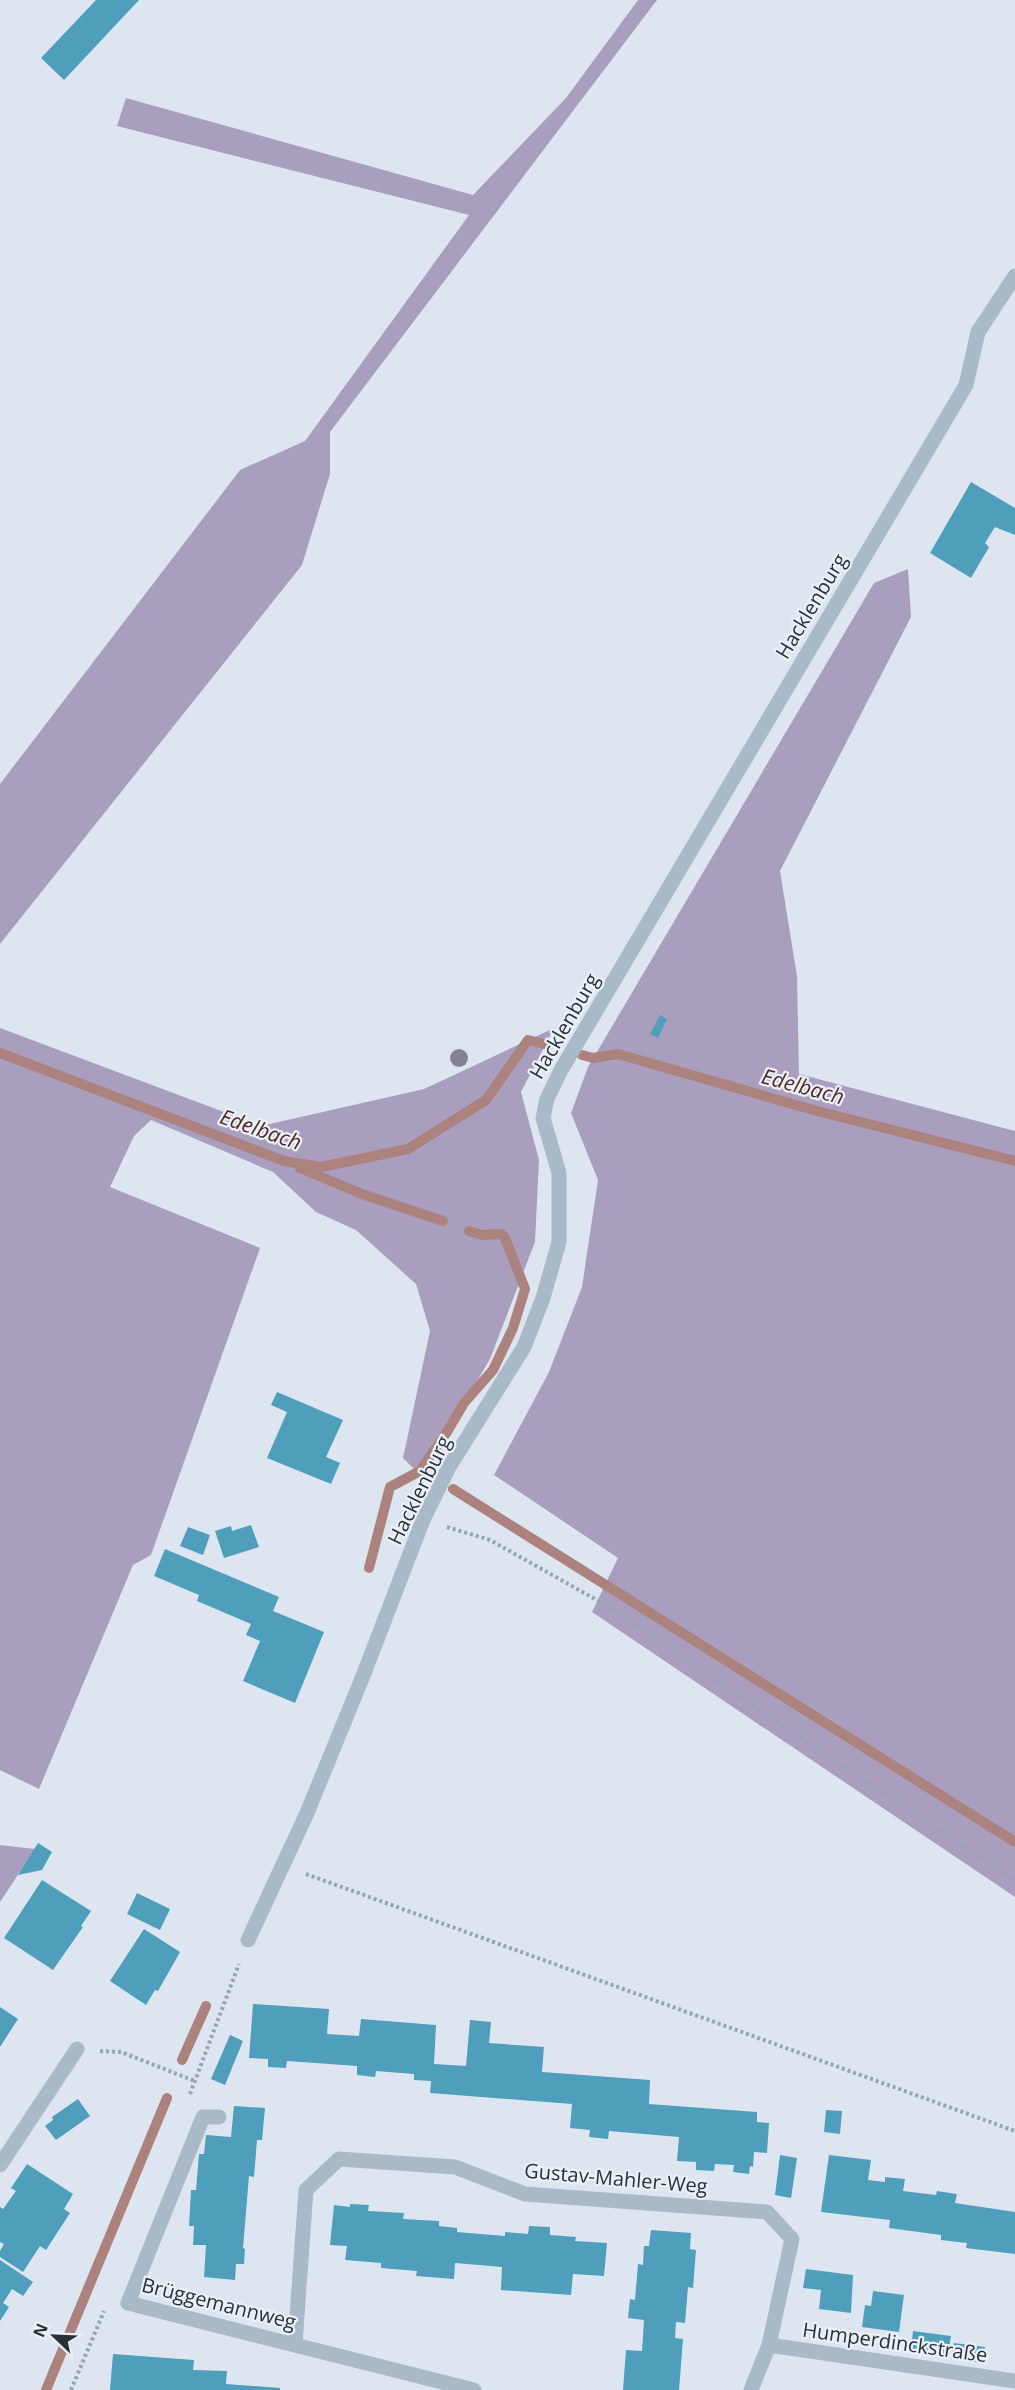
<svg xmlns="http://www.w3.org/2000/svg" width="1015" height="2390" font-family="'Open Sans',sans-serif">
  <rect width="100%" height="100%" fill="#dde6f0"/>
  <!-- green -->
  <g fill="#aa9ebe">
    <polygon points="638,0 657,0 330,432 330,474 302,565 0,944 0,784 240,470 305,441 469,215 117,126 126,98 473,195 566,98"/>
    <polygon points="908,569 911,617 780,871 797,976 799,1074 1015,1131 1015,1897 592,1612 618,1558 494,1475 549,1372 582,1287 598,1180 571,1113 588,1067 874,583"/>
    <polygon points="0,1028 261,1126 424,1089 554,1028 521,1092 539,1160 535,1242 490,1359 421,1476 403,1458 430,1331 416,1284 356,1230 316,1212 273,1172 151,1120 134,1136 110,1187 260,1248 151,1555 133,1565 39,1789 0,1770"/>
    <polygon points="0,1845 35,1849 0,1902"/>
  </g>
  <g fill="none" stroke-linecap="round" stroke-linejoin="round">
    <!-- stream -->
    <g stroke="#ab827e" stroke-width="10">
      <polyline points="0,1053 284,1161 321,1167 408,1149 486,1100 528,1040 548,1045"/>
      <polyline points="582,1055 593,1058 618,1054 817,1111 1015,1161"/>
      <polyline points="300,1168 362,1194 443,1221"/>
      <polyline points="453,1489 1015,1842"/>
      <polyline points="369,1568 390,1487 420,1471 447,1432 464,1403 493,1370 513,1328 525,1289 505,1238 501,1234 483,1235 469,1231"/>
      <polyline points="182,2060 206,2006"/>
      <polyline points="46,2390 167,2098"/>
    </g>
  </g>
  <!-- building -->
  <g fill="#4f9ebc">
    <polygon points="96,0 139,0 64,80 41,58"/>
    <polygon points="971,482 1015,508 1015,535 995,527 985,543 989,547 971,578 930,553"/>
    <polygon points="660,1015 667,1019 658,1038 650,1034"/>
    <polygon points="277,1392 343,1420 326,1457 340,1463 331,1484 267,1458 287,1412 271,1405"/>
    <polygon points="251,1525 259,1547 224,1558 215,1531 231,1526 232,1531"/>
    <polygon points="188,1527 210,1535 203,1555 180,1546"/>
    <polygon points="165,1549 279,1597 273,1611 324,1632 295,1703 243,1681 260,1641 246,1635 251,1624 197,1601 199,1595 154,1576"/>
    <polygon points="38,1843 52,1852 42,1870 18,1875"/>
    <polygon points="42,1880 91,1911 81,1926 83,1927 53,1970 4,1938"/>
    <polygon points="137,1893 170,1909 160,1930 127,1914"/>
    <polygon points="144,1929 180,1952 158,1991 155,1990 146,2005 110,1981"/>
    <polygon points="253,2004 329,2009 327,2034 359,2036 361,2019 436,2025 434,2064 466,2066 470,2020 491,2022 489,2043 544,2047 542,2072 650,2080 649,2104 757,2112 757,2122 769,2123 767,2153 754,2152 753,2167 750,2166 749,2174 733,2172 734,2165 715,2164 714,2171 696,2170 696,2162 677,2161 679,2137 609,2131 608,2139 589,2137 590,2130 570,2128 572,2104 430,2093 431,2081 414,2080 414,2074 376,2071 375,2077 357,2075 357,2066 287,2061 286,2068 268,2067 268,2059 249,2058"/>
    <polygon points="0,2007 18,2019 0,2047"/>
    <polygon points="230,2035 243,2041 225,2085 211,2079"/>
    <polygon points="78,2099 90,2116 56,2140 45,2126 53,2120 52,2117"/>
    <polygon points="234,2106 265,2108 262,2140 257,2140 254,2177 249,2176 243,2248 245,2249 244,2264 236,2264 235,2280 204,2277 206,2245 193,2245 194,2226 189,2226 191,2190 196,2190 199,2154 204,2154 206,2135 231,2137"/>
    <polygon points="826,2110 842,2111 840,2134 824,2132"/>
    <polygon points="780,2155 797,2158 791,2198 775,2195"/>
    <polygon points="829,2155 871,2160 868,2180 885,2182 885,2177 905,2179 903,2191 936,2195 937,2191 957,2194 955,2203 1015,2212 1015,2254 966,2248 967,2243 941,2240 941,2235 889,2228 890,2220 821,2212"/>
    <polygon points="27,2164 73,2194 64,2209 70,2213 46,2250 40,2246 23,2272 0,2257 0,2251 4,2244 0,2242 0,2207 3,2209 16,2191 11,2188"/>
    <polygon points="350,2204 369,2205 368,2211 404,2213 403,2219 439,2221 439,2226 457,2228 457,2232 505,2236 505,2232 528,2234 529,2226 550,2227 550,2235 576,2237 575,2241 607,2243 604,2276 573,2274 571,2295 501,2290 502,2267 455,2263 454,2279 416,2276 417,2271 381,2268 381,2263 345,2260 347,2246 330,2245 334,2205 350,2207"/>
    <polygon points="651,2230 691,2233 690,2249 696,2250 693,2288 688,2287 685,2323 676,2322 675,2338 683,2339 679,2390 623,2390 626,2350 642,2351 644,2320 628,2318 630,2299 635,2300 638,2264 643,2265 644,2246 649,2246"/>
    <polygon points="0,2260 33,2282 23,2296 12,2289 3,2303 9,2307 0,2321"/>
    <polygon points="806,2269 853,2275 851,2313 819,2309 821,2290 803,2288"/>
    <polygon points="873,2291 904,2295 899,2332 862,2327 865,2305 871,2306"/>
    <polygon points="913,2331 951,2336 948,2355 911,2349"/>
    <polygon points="954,2343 985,2347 983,2363 951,2358"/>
    <polygon points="113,2354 194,2360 193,2370 227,2371 226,2384 280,2388 280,2390 110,2390"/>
  </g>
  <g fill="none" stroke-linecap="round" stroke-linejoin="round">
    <!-- path -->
    <g stroke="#94a5b3" stroke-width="4" stroke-dasharray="3 3" stroke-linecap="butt">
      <polyline points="447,1527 490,1540 620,1613 764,1714 1015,1881"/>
      <polyline points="306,1874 1015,2131"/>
      <polyline points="100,2051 121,2052 195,2081"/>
      <polyline points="190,2094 239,1964"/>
      <polyline points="71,2390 104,2311"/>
    </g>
    <!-- lane -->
    <polyline stroke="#aab9c7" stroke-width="15" points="128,2303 203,2117 219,2117"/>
    <!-- street -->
    <g stroke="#aab9c7" stroke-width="15">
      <polyline points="248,1940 307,1813 363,1676 423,1520 449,1467 524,1347 543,1298 559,1242 559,1173 543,1118 547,1099 561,1070 966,385 978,332 1015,276"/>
      <polyline points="0,2165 77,2049"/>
      <polyline points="128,2303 474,2390"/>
      <polyline points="295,2344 306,2190 339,2159 455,2167 525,2194 767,2212 792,2239 769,2345 751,2390"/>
      <polyline points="769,2345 1015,2381"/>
    </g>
  </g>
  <!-- trees -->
  <circle fill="#858199" cx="459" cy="1058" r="9"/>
  <g text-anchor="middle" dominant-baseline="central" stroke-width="4.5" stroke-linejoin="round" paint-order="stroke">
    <!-- street labels -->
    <g font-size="20" fill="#293136" stroke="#e9f0f8">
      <text transform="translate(811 606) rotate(-59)">Hacklenburg</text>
      <text transform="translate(564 1026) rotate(-60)">Hacklenburg</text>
      <text transform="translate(419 1490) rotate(-64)">Hacklenburg</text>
      <text transform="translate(616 2178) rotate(5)">Gustav-Mahler-Weg</text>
      <text transform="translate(219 2303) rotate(14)">Brüggemannweg</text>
      <text transform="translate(895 2342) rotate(8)">Humperdinckstraße</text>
    </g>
    <!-- water labels -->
    <g font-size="21" font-style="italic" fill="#542722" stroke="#e9f0f8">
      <text transform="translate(803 1086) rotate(15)">Edelbach</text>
      <text transform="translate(261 1129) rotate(19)">Edelbach</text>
    </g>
  </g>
  <!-- north arrow -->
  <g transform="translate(54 2336) rotate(293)" stroke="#e9f0f8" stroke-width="4.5" paint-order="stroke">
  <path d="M0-4.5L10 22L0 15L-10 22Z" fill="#293136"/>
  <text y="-9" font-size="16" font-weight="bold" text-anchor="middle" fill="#293136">N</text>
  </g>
</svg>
